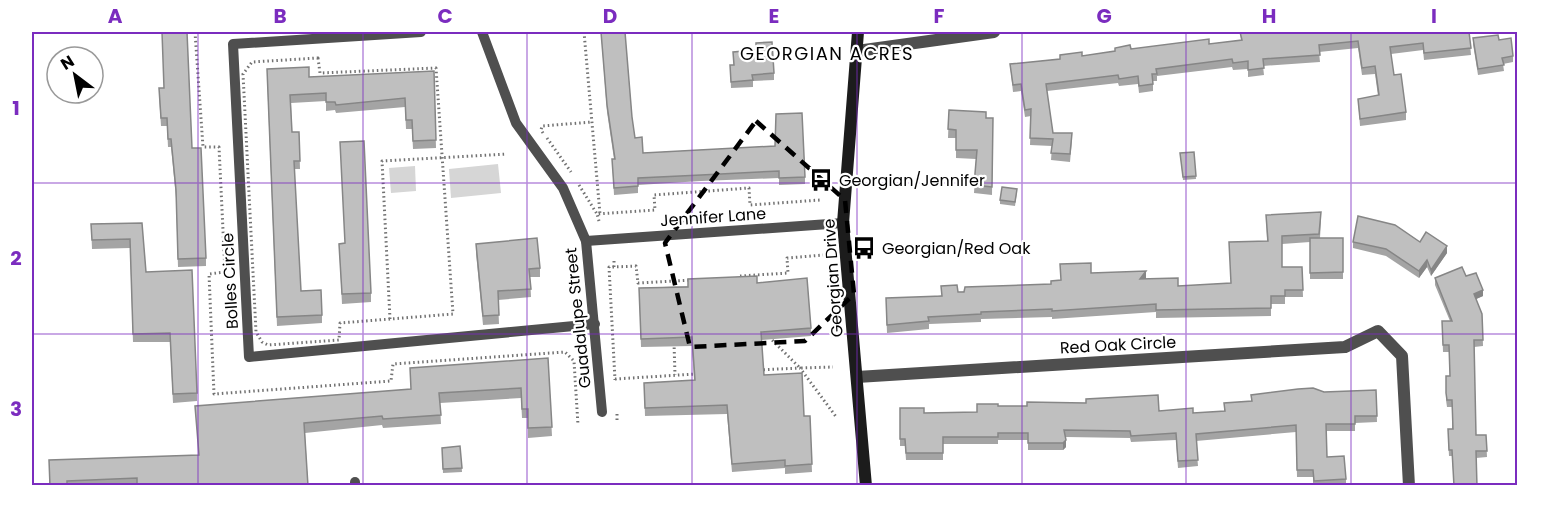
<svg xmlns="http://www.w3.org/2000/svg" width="1549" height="517" font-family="Poppins,sans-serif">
  <rect width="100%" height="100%" fill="#fff"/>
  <!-- green -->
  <g fill="#d6d6d6">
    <polygon points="498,164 501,193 451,198 449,169"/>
    <polygon points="415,166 416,191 391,193 389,168"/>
  </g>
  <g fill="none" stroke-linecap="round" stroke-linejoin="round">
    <!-- path -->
    <g stroke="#717171" stroke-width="3" stroke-dasharray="1.5 3" stroke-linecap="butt">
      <polyline points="195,32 203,147 219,147 225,272 209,274 214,394 391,381 393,364 565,352 574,361 578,425"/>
      <polyline points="584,32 600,214"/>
      <polygon points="318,58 320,73 436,68 453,314 340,323 339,340 268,345 262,342 256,332 243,74 252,62"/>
      <polyline points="543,133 541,130 542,126 592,122"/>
      <polyline points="547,138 571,172"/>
      <polyline points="579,185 597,214"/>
      <polyline points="599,221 597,214 655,210 654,195 749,188 750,205 820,200"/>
      <polyline points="614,261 614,267 636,266 638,283 691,280"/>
      <polyline points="614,267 609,267 615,380"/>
      <polyline points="740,276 788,273 787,258 823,255"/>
      <polyline points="390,319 382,161 507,154"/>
      <polyline points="769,337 800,368 833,367"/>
      <polyline points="674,343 675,375"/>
      <polyline points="759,370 800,368 837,418"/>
      <polyline points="615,379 696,374"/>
      <polyline points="617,414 617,422"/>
    </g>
    <!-- lane -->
    <g stroke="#4f4f4f" stroke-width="10">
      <polyline points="421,32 233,44 249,357 595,324"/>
      <polyline points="482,32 516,123 563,188 586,241 602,412"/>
      <polyline points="586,241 843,223"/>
      <polyline points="355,482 355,486"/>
    </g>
    <!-- street -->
    <g stroke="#4f4f4f" stroke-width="12">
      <polyline points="857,51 994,32"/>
      <polyline points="857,377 1345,347 1378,331 1402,356 1409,486"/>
    </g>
    <!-- secondary -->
    <polyline stroke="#1c1c1c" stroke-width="12" points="858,32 843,223 866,486"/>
  </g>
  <!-- wall -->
  <g fill="#a4a4a4">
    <polygon points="601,32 625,32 632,117 635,138 643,153 775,146 805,177 805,184 779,185 779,178 701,181 638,185 638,193 614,195 612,159 614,159 607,112"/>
    <polygon points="1240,32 1469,32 1471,55 1424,60 1423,50 1391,54 1394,75 1406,112 1406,120 1360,126 1358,99 1378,96 1375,74 1362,75 1358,48 1319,52 1320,62 1263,66 1264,75 1248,77 1248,69 1233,70 1232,67 1157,76 1157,81 1153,81 1153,91 1139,93 1138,84 1119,86 1118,83 1047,91 1053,133 1072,140 1070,162 1051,160 1052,146 1030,145 1031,116 1025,117 1021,91 1013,92 1010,64 1060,59 1060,55 1082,56 1115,51 1115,48 1131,49 1209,44 1241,40"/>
    <polygon points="1473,38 1499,40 1513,56 1513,62 1503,64 1504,71 1478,75 1473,44"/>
    <polygon points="733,52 774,73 774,80 753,81 753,87 731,88 730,65 734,65"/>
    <polygon points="434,71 436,148 413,149 412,129 406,129 405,107 336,113 335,110 326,111 326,101 291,103 292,132 299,132 300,169 294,169 301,291 322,315 322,323 277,326 267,77 309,77"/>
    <polygon points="159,96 192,148 206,258 206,266 178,267 176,198 171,147 168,147 167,126 161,126"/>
    <polygon points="949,110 986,118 993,118 992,195 974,193 976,159 956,158 956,138 948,138"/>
    <polygon points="1194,152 1196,179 1183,180 1180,153"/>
    <polygon points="1017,192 1015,206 1000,204 1000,200"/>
    <polygon points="1266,215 1321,220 1320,238 1343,238 1343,279 1310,279 1310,242 1282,244 1282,267 1302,267 1303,297 1285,297 1285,304 1271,304 1271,316 1156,318 1156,312 1052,319 1052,317 981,319 981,322 929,324 929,329 887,333 886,306 958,292 1051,284 1060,280 1091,273 1146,279 1178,286 1231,283 1267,241"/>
    <polygon points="142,223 146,272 197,393 197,401 173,403 170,342 133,342 130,248 92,249 91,224"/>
    <polygon points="1353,242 1420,242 1447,253 1431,276 1427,267 1419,278 1386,256 1353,248"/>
    <polygon points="339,244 371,293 371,302 342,304"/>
    <polygon points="476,244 540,268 540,277 530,277 531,297 498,300 499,324 483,325 476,253"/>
    <polygon points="1466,276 1483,296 1476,299 1482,314 1483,346 1474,347 1476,435 1486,435 1487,457 1476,458 1477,486 1454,486 1452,456 1449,456 1448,436 1452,429 1452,407 1447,407 1446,400 1446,376 1450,376 1449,352 1443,352 1442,321 1450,321 1435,285 1435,278"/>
    <polygon points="757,283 811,328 811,336 761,340 764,375 804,416 810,416 812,472 785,474 785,468 732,472 727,414 645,416 644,383 694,380 692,346 641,347 639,288"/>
    <polygon points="548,358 552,436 528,438 528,418 522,418 521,398 440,403 441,424 383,428 382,425 305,433 308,486 49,486 49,460 199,455 195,406 411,389 410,368"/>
    <polygon points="1376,390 1377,422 1355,423 1355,431 1326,431 1327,457 1346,479 1346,486 1313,486 1313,477 1297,477 1296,432 1196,441 1198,466 1178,468 1176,440 1131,442 1130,438 1066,437 1066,447 1063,450 1028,450 1028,440 998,440 998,444 943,444 943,460 906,460 905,446 900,446 900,408 924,413 977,412 998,406 1159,411 1193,413 1224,411 1224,403 1251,401 1251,395"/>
    <polygon points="460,446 462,472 443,473 442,448"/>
  </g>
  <!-- shaded-wall -->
  <g fill="#868686">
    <polygon points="1447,246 1447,253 1431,276 1431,270"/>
    <polygon points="1427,260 1427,267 1419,278 1419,271"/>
    <polygon points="1146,271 1146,279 1140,279"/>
    <polygon points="1483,290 1483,296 1474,300 1474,294"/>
    <polygon points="1066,440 1066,447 1063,450 1063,443"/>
  </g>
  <!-- building -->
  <g fill="#bfbfbf" stroke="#868686" stroke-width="1.5">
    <polygon points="162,32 187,32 192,148 201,148 206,258 178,259 176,190 171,139 168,139 167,118 161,118 159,88 164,88"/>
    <polygon points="601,32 625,32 632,117 635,138 642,137 643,153 775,146 776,114 802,113 805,177 779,178 779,171 701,175 638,178 638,186 614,188 612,159 615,159 607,105"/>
    <polygon points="1240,32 1469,32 1471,48 1424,53 1423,43 1390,47 1394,75 1401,74 1406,112 1360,119 1358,99 1379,95 1375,66 1362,68 1358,41 1319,45 1320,55 1263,59 1264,68 1248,70 1248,61 1233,63 1232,59 1156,69 1157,74 1152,74 1153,84 1139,86 1138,76 1119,79 1118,75 1046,84 1053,133 1072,133 1070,154 1051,153 1053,139 1030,138 1031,109 1025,110 1021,84 1013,85 1010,64 1060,59 1060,55 1082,52 1082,56 1115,51 1115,48 1130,45 1131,49 1209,39 1209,44 1242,40"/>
    <polygon points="1498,35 1499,40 1511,38 1513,56 1502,58 1504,65 1478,69 1473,38"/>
    <polygon points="772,42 774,73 752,75 753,80 731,82 730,65 734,65 733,52 756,50 756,43"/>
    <polygon points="309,67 309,77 434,71 436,140 413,141 412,120 406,120 405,98 336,105 335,102 326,102 326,93 290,95 292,132 299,132 300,161 294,161 301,291 321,290 322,315 277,317 267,69"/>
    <polygon points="949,110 986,112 986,118 993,118 992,187 974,185 977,150 956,150 956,130 948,129"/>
    <polygon points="364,141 371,293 342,294 339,244 345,243 340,142"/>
    <polygon points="1194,152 1196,176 1183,177 1180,153"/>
    <polygon points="1002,187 1017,189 1015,202 1000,200"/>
    <polygon points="1321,212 1319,234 1282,236 1282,267 1302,267 1303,290 1285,290 1285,296 1271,296 1271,308 1156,310 1156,304 1052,311 1052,309 981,312 981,314 928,317 929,321 887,325 886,298 942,296 941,286 957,285 958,292 964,292 965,287 1051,284 1051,281 1061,280 1060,264 1091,263 1091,273 1146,271 1140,279 1178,278 1178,286 1231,283 1229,242 1268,241 1266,215"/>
    <polygon points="1358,216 1395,225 1420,242 1426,232 1447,246 1431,270 1427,260 1419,271 1386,249 1353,242"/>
    <polygon points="142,223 146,272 192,270 197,393 173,394 170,333 133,334 130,239 92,240 91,224"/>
    <polygon points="537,238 540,268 529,269 531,289 498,291 499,315 483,316 476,244"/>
    <polygon points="1310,238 1343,238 1343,272 1310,273"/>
    <polygon points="1462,267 1466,276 1476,273 1483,290 1474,294 1482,314 1483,340 1474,340 1476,435 1486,435 1487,451 1476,451 1477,486 1454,486 1452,450 1449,450 1448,429 1453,429 1452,400 1447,400 1446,393 1446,376 1450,376 1449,345 1443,345 1442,321 1452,321 1435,278"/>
    <polygon points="757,276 757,283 807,278 811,328 761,332 764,375 802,373 804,416 810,416 812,464 785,466 785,460 732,464 727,405 645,408 644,383 695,380 692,337 641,339 639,288 688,287 688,279"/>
    <polygon points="548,358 552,427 528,428 528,409 522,409 521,388 439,393 441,415 383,419 382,416 304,423 308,486 137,486 137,478 67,481 67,486 50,486 49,460 199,455 195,406 411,389 410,368"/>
    <polygon points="1313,388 1324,392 1376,390 1377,416 1355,416 1355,424 1326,424 1327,457 1344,456 1346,479 1314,481 1313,470 1297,470 1296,425 1196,434 1198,460 1178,461 1176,433 1131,436 1130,431 1064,430 1066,440 1063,443 1028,443 1028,433 998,433 998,437 943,437 943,453 906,453 905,439 900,439 900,408 924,408 924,413 977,412 977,404 998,404 998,406 1027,406 1027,402 1086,403 1086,399 1158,395 1159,411 1193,408 1193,413 1225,411 1224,403 1252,401 1251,395 1298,389"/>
    <polygon points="460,446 462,468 443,469 442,448"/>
  </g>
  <!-- marked area -->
  <path fill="none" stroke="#000" stroke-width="4.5" stroke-dasharray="12 8" stroke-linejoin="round" d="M756,121L845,200L854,294L805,341L690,347L665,243Z"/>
  <!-- grid -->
  <path fill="none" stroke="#7b2cbf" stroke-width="1.5" stroke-opacity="0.55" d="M198,32V486M363,32V486M527,32V486M692,32V486M857,32V486M1022,32V486M1186,32V486M1351,32V486M32,183H1518M32,334H1518"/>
  <!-- icons -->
  <defs>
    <g id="bus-bare" transform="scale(1.8)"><path d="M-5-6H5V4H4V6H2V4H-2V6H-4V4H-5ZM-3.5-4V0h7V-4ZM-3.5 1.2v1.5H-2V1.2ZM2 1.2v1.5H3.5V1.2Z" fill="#000" stroke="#fff" stroke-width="2.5" paint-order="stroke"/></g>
  </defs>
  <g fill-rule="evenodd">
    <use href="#bus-bare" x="821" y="180"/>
    <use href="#bus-bare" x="864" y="248"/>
  </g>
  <g text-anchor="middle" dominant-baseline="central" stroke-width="4.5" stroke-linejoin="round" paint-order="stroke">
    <!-- poi labels -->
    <g font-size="16" fill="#000" stroke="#fff" text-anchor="start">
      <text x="839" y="180">Georgian/Jennifer</text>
      <text x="882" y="248">Georgian/Red Oak</text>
    </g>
    <!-- street labels -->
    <g font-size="16" fill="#000" stroke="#fff">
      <text transform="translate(713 217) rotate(-4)">Jennifer Lane</text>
      <text transform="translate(833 278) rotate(-94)">Georgian Drive</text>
      <text transform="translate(230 281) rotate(-93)">Bolles Circle</text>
      <text transform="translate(578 318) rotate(-96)">Guadalupe Street</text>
      <text transform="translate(1118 345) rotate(-3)">Red Oak Circle</text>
    </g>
    <!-- neighbourhood labels -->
    <g font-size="18" letter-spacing="1.5" fill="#000" stroke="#fff">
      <text x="827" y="53">GEORGIAN ACRES</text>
    </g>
  </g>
  <!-- border -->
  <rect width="1549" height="517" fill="none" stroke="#ffffff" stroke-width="66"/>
  <!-- north arrow -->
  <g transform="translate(75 75) rotate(328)"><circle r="28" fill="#ffffff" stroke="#999999" stroke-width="1.5"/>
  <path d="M0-4.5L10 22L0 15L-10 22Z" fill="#000000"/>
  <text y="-9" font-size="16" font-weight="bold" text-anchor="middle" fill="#000000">N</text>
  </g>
  <rect x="33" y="33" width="1483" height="451" fill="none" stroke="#7b2cbf" stroke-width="2"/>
  <g font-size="20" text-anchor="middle" font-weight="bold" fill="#7b2cbf">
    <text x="115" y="23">A</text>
    <text x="280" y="23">B</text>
    <text x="445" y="23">C</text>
    <text x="610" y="23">D</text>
    <text x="774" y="23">E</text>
    <text x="939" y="23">F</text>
    <text x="1104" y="23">G</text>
    <text x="1269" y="23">H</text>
    <text x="1434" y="23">I</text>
    <text x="16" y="115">1</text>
    <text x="16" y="265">2</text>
    <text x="16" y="416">3</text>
  </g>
</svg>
